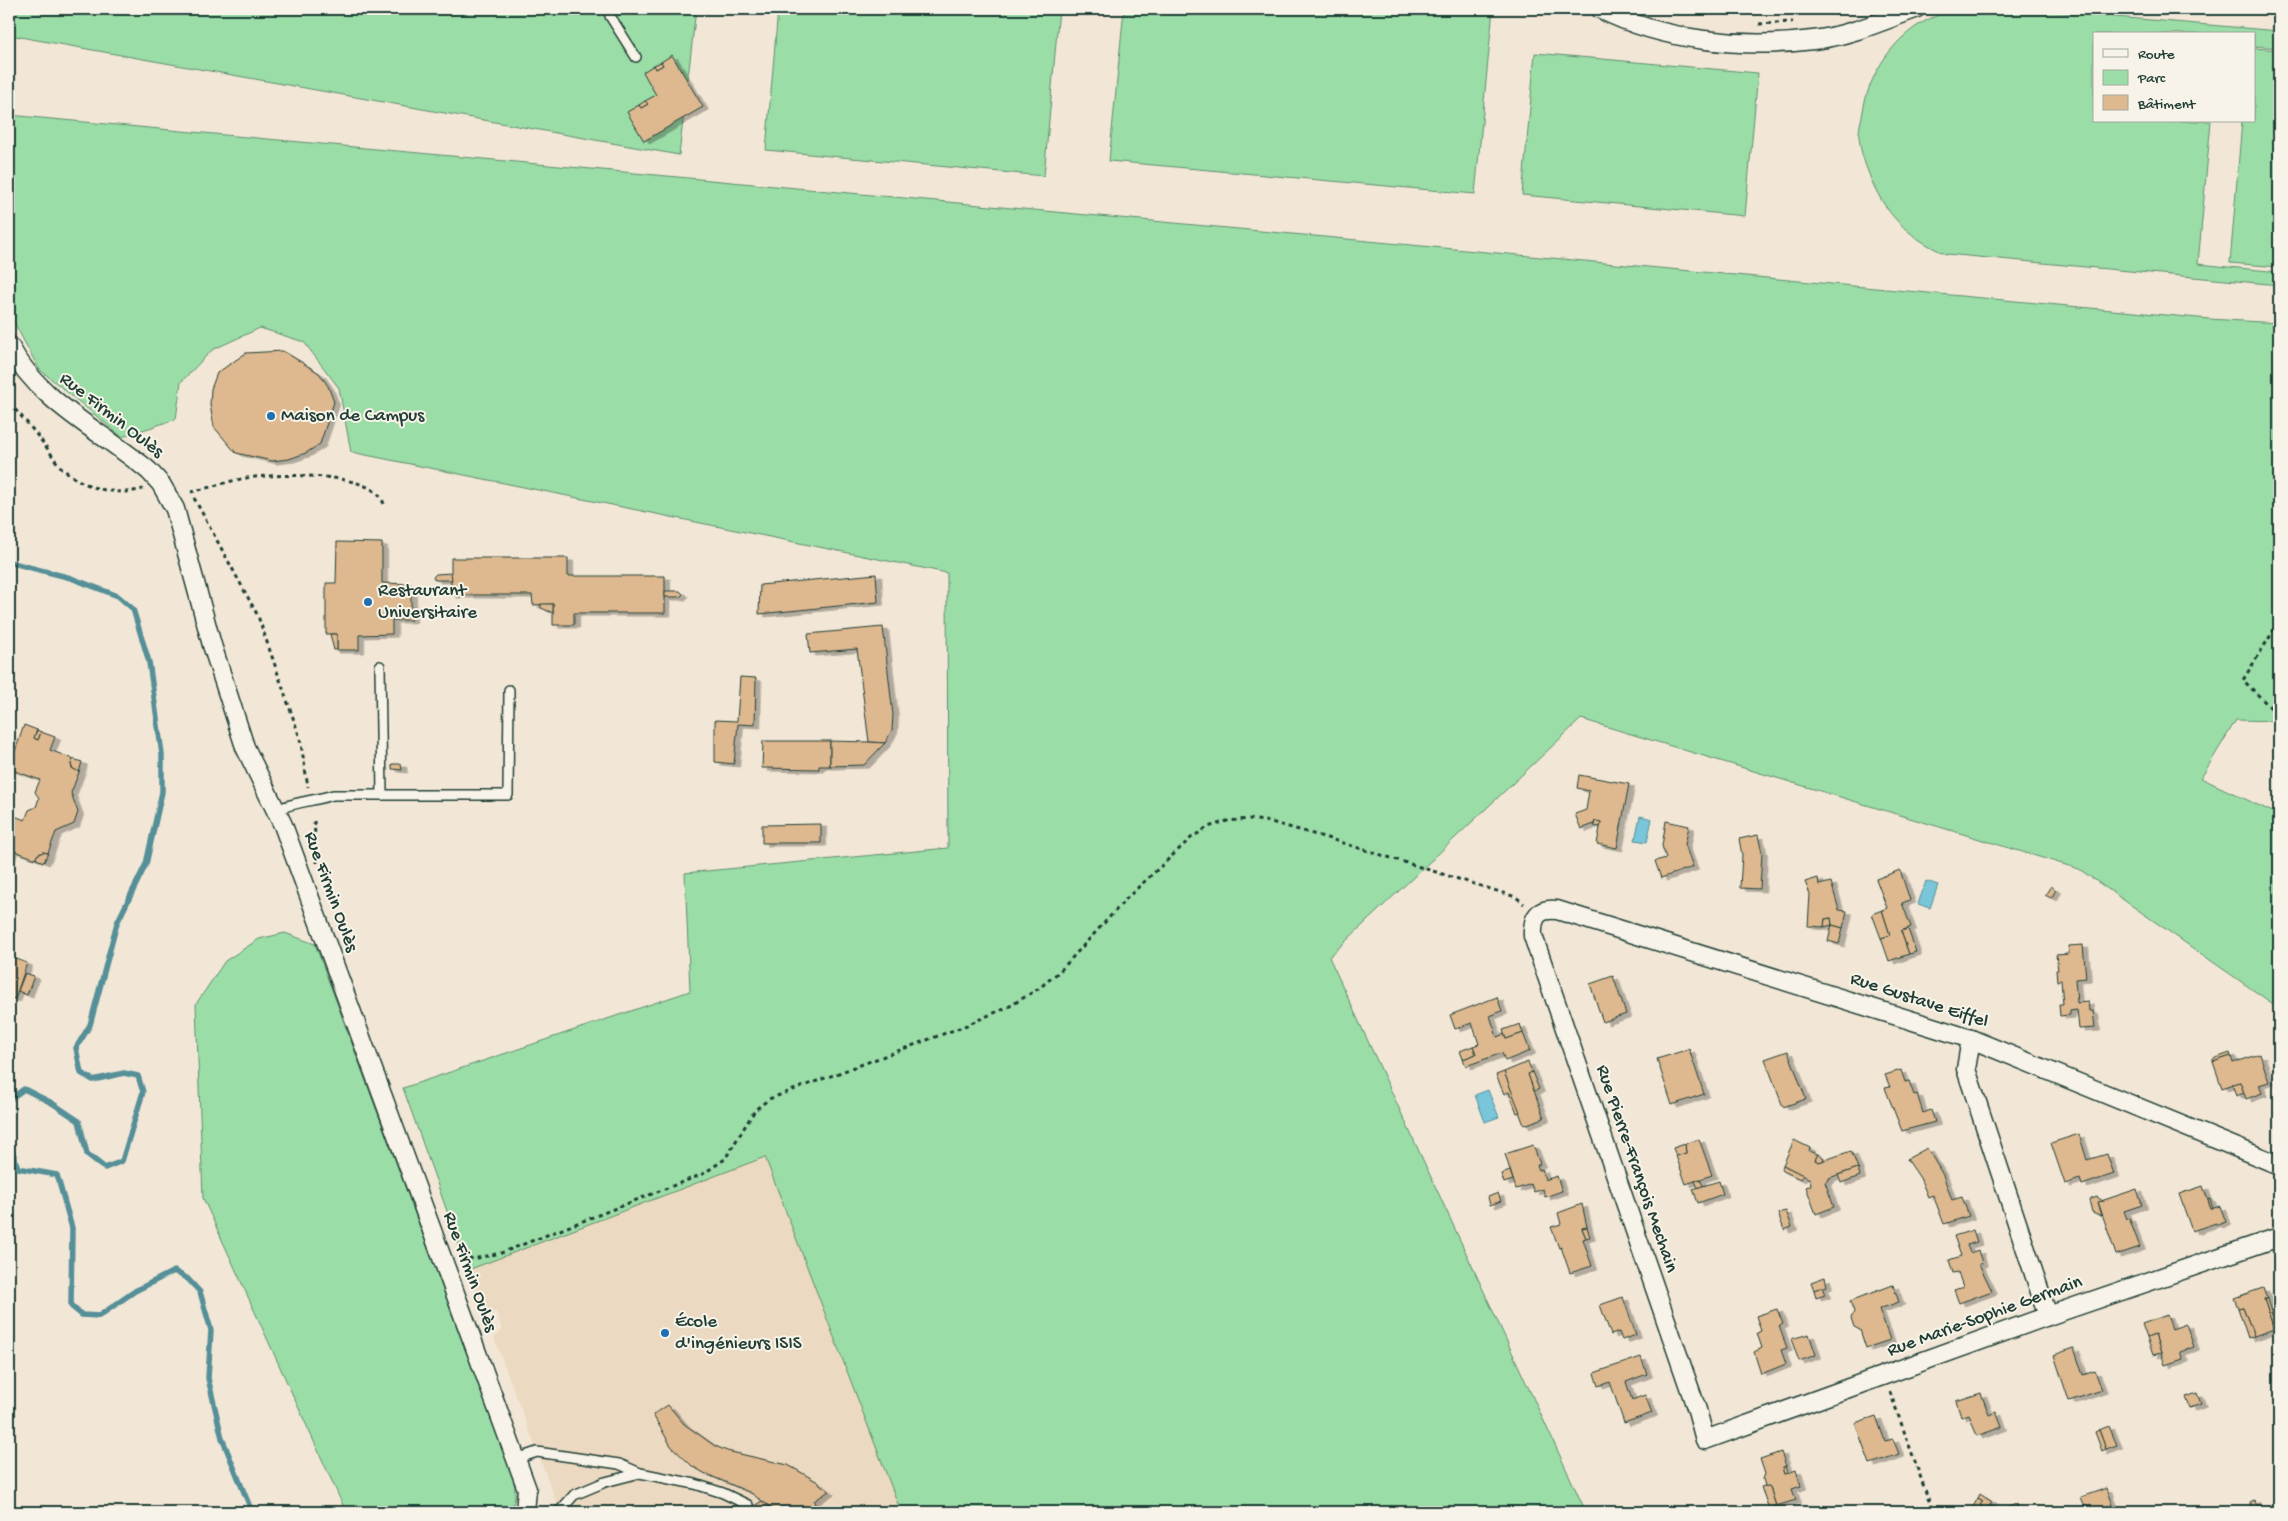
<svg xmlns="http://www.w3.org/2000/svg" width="2288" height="1521" font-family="'Gochi Hand',sans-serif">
  <defs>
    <filter id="shadow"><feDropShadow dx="5.5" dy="3" stdDeviation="0" flood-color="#0004"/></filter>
  </defs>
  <rect width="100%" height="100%" fill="#f2e7d6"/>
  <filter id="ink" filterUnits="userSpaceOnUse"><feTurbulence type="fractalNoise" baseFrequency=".02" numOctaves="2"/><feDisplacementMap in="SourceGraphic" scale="10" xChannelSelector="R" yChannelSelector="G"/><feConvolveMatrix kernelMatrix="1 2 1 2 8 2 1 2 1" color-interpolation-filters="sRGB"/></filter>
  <g filter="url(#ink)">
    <!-- built -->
    <polygon fill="#ecd9c1" points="765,1156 901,1512 560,1512 494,1338 502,1329 496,1311 487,1319 468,1270"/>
    <!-- green -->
    <g fill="#9bdda7" stroke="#5d8d6e">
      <polygon points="9,9 696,9 679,155 9,35"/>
      <polygon points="778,9 1059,9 1044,176 766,150"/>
      <polygon points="1124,9 1493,9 1475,194 1109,161"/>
      <path d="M1967,9L2034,10L2279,31V48L2254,46V34H2094V121H2211L2198,264L2279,272V285L1946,254C1908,238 1883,212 1869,174C1864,162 1859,147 1859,133C1859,126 1862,118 1863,111C1870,68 1902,25 1945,13C1952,11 1960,10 1967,9Z"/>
      <polygon points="2254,48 2279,50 2279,267 2230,263 2242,121 2254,121"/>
      <polygon points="1535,53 1758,73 1745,216 1522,195"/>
      <polygon points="9,115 2209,319 2279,323 2279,721 2236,720 2201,778 2279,815 2279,1008 2079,869 1581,719 1329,957 1586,1512 901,1512 765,1157 468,1270 403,1088 690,991 685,873 948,848 947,573 351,452 339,388 304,342 260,328 212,350 181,382 176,419 122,437 39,369 9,313"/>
      <path d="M285,933L315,944L513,1478C516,1491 517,1502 508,1512H346L203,1198L196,1004L225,961L259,939Z"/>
    </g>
    <!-- water -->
    <g fill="#79c5d9" stroke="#558f97">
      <polygon points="1640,816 1652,819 1647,842 1635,840"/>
      <polygon points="1926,881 1938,885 1930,908 1918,904"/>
      <polygon points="1488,1090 1499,1117 1485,1122 1475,1095"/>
    </g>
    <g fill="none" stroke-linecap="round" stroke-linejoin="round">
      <!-- stream -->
      <g stroke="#558f97" stroke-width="5.5">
        <polyline points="9,562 71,578 118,596 133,609 149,662 162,754 162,792 146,864 117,923 90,1025 76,1048 81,1073 93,1080 124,1073 138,1076 143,1092 122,1161 105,1168 87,1154 79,1121 52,1103 24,1089 9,1100"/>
        <polyline points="9,1142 18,1168 57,1175 72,1228 71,1306 82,1315 99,1316 135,1291 174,1271 188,1279 200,1292 211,1330 208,1378 222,1438 252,1512"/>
      </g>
    </g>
    <!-- building -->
    <g fill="#deb88f" stroke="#1f3d34" filter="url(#shadow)">
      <polygon points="672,55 703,107 644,141 627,112 639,105 641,108 648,104 645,101 656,95 643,72 654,65 656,69 663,65 661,62"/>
      <polygon points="661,62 663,65 656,69 654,65"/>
      <polygon points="645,101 648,104 641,108 639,105"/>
      <polygon points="283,351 319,373 328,386 334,402 320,444 306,453 289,459 272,461 236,453 214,427 210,405 211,389 217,373 246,353"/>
      <polygon points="337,542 382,543 382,583 411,584 411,620 392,620 392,634 359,635 359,650 337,650 337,634 326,634 326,583 336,583"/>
      <polygon points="451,558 568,558 568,576 665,576 665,613 574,613 574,625 553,625 553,604 533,605 532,595 451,595"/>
      <polygon points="451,573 452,580 435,580 433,577 436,574"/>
      <polygon points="876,574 878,602 759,614 760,585"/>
      <polygon points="665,591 680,591 683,594 680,597 665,597"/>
      <polygon points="541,604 553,604 553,613 541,608"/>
      <polygon points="883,627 893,715 892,730 885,743 869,742 857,649 810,653 808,634"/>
      <polygon points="330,634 337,634 337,650 334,650"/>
      <polygon points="740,677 756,678 755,725 738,724 734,764 715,762 715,720 737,721"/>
      <polygon points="24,725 37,730 34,738 38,740 41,732 55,737 50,750 73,759 71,764 72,768 79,772 71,793 78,812 74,824 56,832 48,853 43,852 37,855 36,859 12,850 9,860 9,814 25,820 29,810 36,807 39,798 35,792 40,780 9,769"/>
      <polygon points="37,730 41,732 38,740 34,738"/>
      <polygon points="763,741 830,741 830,766 819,766 819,769 762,768"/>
      <polygon points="830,741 869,742 885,743 864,765 830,766"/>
      <polygon points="73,759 82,762 79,772 72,768 71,764"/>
      <polygon points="392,764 401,764 402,770 392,769"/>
      <polygon points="1579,775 1629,784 1617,848 1597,844 1601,822 1595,821 1594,824 1581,829 1575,814 1586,810 1589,791 1577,788"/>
      <polygon points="1595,821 1601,822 1600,827 1594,826"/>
      <polygon points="1666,821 1689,826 1685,845 1693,867 1661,878 1655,861 1666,858 1662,846"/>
      <polygon points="821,824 821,843 762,843 762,825"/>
      <polygon points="1758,835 1762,853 1760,889 1740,888 1742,855 1739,839"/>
      <polygon points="43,852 48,853 44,862 36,859 37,855"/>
      <polygon points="1900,870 1910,900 1902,903 1911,927 1901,931 1909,954 1889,961 1881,938 1890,935 1882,910 1887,908 1876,879"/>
      <polygon points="1818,878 1819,885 1831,882 1839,910 1847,911 1843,928 1832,925 1831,918 1825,919 1824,927 1808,926 1810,894 1805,882"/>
      <polygon points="2051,886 2056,890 2051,898 2045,895"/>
      <polygon points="1882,910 1890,935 1881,938 1872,914"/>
      <polygon points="1831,918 1832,925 1824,927 1825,919"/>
      <polygon points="1832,925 1843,928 1839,944 1828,941"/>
      <polygon points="1908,929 1916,952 1909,954 1901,931"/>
      <polygon points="2083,945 2086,978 2075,979 2077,1003 2088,1002 2089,1011 2093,1011 2095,1028 2079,1029 2077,1010 2070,1011 2070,1015 2060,1016 2059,1004 2063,1004 2061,980 2057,981 2056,970 2058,970 2056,955 2069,954 2068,946"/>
      <polygon points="9,956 27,963 15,999 9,997"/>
      <polygon points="25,973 34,976 27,995 18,991"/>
      <polygon points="1613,976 1626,1014 1603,1022 1590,984"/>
      <polygon points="1497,997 1502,1011 1490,1016 1497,1037 1504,1034 1506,1039 1523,1033 1530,1051 1505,1061 1502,1053 1466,1066 1463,1059 1476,1054 1473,1046 1479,1044 1472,1023 1455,1029 1450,1015"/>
      <polygon points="1520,1024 1523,1033 1506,1039 1503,1030"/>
      <polygon points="1473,1046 1476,1054 1463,1059 1460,1051"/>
      <polygon points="1689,1049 1704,1094 1672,1105 1657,1059"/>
      <polygon points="1788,1051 1806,1099 1783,1107 1765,1059"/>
      <polygon points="2230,1053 2231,1056 2213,1062 2213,1059"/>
      <polygon points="2260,1054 2269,1082 2259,1085 2262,1093 2246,1099 2240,1082 2222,1088 2213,1062 2231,1056 2233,1063"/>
      <polygon points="1528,1062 1532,1072 1528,1074 1544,1118 1524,1125 1504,1072"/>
      <polygon points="1901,1070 1905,1082 1909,1081 1914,1095 1917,1094 1923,1113 1931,1110 1935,1122 1902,1131 1885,1088 1890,1087 1885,1075"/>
      <polygon points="1504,1072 1520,1112 1517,1113 1509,1092 1504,1094 1496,1075"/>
      <polygon points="1532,1072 1539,1089 1534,1091 1528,1074"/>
      <polygon points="2240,1082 2244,1093 2236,1096 2232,1084"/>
      <polygon points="2079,1134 2087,1160 2107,1154 2114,1174 2082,1185 2080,1179 2065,1184 2051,1143"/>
      <polygon points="1699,1139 1712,1175 1686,1184 1676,1156 1686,1153 1685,1144"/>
      <polygon points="1794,1140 1810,1148 1809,1151 1818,1154 1815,1160 1819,1162 1851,1151 1858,1168 1829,1178 1829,1180 1825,1182 1834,1207 1816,1214 1806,1187 1811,1185 1810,1179 1783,1165"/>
      <polygon points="1685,1144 1686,1153 1676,1156 1673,1148"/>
      <polygon points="1533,1145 1540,1164 1537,1165 1539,1170 1542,1169 1545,1180 1557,1176 1562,1191 1545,1197 1543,1189 1534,1192 1531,1184 1516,1189 1505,1154"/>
      <polygon points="1927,1148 1943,1175 1952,1200 1962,1197 1969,1216 1944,1224 1933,1195 1928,1197 1920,1178 1907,1159"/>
      <polygon points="1818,1154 1823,1157 1824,1160 1819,1162 1815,1160"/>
      <polygon points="1783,1165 1803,1175 1800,1179 1781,1170"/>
      <polygon points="1858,1168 1860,1176 1841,1183 1838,1175"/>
      <polygon points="1510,1171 1513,1180 1504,1183 1501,1174"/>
      <polygon points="1700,1179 1703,1186 1698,1188 1695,1181"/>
      <polygon points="1719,1181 1723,1194 1698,1203 1693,1189"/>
      <polygon points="2203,1186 2211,1209 2220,1206 2226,1222 2217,1225 2216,1223 2192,1231 2179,1194"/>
      <polygon points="2137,1189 2142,1205 2124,1211 2127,1219 2129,1218 2140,1247 2116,1255 2098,1202"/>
      <polygon points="1498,1193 1501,1201 1490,1205 1488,1197"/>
      <polygon points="2097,1197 2103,1201 2098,1202 2102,1216 2092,1212 2089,1200"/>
      <polygon points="2210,1199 2213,1209 2211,1209 2208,1200"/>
      <polygon points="1582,1204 1587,1227 1582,1228 1586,1238 1583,1239 1592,1266 1570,1273 1561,1247 1559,1248 1551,1227 1561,1224 1558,1213"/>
      <polygon points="1786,1211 1792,1227 1784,1230 1778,1213"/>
      <polygon points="1587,1227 1590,1237 1586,1238 1582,1228"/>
      <polygon points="1973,1230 1977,1242 1967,1245 1970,1253 1978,1250 1982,1263 1979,1264 1992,1291 1959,1303 1954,1290 1963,1287 1958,1272 1953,1273 1949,1260 1961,1256 1954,1236"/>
      <polygon points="1825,1277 1827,1286 1814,1290 1811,1282"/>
      <polygon points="1893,1285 1899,1302 1879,1309 1890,1340 1866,1348 1860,1330 1854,1327 1851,1318 1854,1312 1850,1301"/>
      <polygon points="1822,1287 1825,1295 1816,1298 1814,1290"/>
      <polygon points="2263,1288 2267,1299 2264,1299 2274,1329 2254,1336 2243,1307 2238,1308 2234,1298"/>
      <polygon points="1623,1297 1636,1335 1622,1340 1619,1332 1611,1335 1600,1305"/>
      <polygon points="2264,1299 2267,1299 2272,1315 2279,1312 2279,1327 2274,1329"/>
      <polygon points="2243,1307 2254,1336 2248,1338 2238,1308"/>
      <polygon points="1777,1309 1783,1324 1779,1326 1787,1348 1781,1350 1786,1364 1761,1374 1754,1352 1762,1348 1757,1333 1761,1331 1756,1316"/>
      <polygon points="2167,1315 2172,1329 2186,1324 2194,1347 2180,1352 2183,1359 2165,1365 2155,1335 2147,1338 2142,1324"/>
      <polygon points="1809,1334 1816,1355 1799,1361 1791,1339"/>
      <polygon points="2155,1335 2161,1353 2153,1355 2147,1338"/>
      <polygon points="2074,1348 2083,1375 2095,1371 2102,1390 2069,1401 2054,1355"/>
      <polygon points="1641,1357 1647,1374 1626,1382 1632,1400 1645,1395 1652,1413 1624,1423 1610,1382 1598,1386 1594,1373"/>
      <polygon points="1981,1393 1989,1415 1996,1412 2002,1427 1977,1436 1969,1414 1961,1417 1956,1401"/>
      <polygon points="2197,1393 2201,1404 2190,1408 2186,1397"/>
      <polygon points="668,1405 684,1424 715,1446 727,1451 788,1465 816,1481 829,1491 814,1501 817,1512 777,1512 751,1493 704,1473 692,1466 671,1446 653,1415"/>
      <polygon points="1876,1416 1885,1441 1893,1439 1899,1454 1870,1464 1855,1423"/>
      <polygon points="2109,1426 2117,1445 2106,1449 2099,1430"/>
      <polygon points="2099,1430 2106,1449 2102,1451 2095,1432"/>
      <polygon points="2279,1451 2279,1470 2274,1453"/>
      <polygon points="1781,1452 1786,1466 1783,1467 1785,1474 1796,1470 1801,1486 1792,1489 1796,1500 1776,1506 1770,1488 1765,1486 1763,1479 1765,1474 1760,1459"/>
      <polygon points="1786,1466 1788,1473 1785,1474 1783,1467"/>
      <polygon points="1765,1486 1770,1488 1776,1506 1769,1509 1761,1487"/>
      <polygon points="2107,1488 2114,1508 2110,1508 2111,1512 2087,1512 2081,1497"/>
      <polygon points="1980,1494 1992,1502 1987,1510 1980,1505 1983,1501 1978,1498"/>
      <polygon points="1978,1498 1983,1501 1980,1505 1987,1510 1990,1505 1999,1511 2016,1504 2019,1512 1970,1512"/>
      <polygon points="2254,1500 2257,1507 2260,1506 2261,1510 2257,1512 2254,1512 2250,1502"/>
      <polygon points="762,1501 777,1512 744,1512"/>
      <polygon points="716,1506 726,1512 704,1512 711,1508"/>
      <polygon points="39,1507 44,1512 32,1512"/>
    </g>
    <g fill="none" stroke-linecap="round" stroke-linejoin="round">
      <!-- lane casing -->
      <g stroke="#1f3d34" stroke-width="12">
        <g id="lane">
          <polyline points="609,9 610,16 636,57"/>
          <polyline points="380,666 382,795"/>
          <path d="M276,810C294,802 314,801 333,795H508L509,690"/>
          <polyline points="516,1459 537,1452 619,1464 640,1473 695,1484 723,1493 748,1505"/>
          <polyline points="559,1512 574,1495 605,1482 640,1473"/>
        </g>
      </g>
      <!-- street casing -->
      <g stroke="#1f3d34" stroke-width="21">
        <g id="street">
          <path d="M1600,9C1663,41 1743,49 1813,40C1848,36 1882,21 1915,9"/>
          <path d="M9,345C39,403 102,431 149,471L161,484L175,509L212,645L245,747L283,825L527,1489L525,1512"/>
          <polyline points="1971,1039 1966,1069 2048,1316"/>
          <path d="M2279,1165L1971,1039L1557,910C1538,908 1532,917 1533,936L1697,1410L1705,1440L2048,1316L2279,1237"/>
        </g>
      </g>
      <!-- path -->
      <g stroke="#1f3d34" stroke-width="3" stroke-dasharray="4 4" stroke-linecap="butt">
        <polyline points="1759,24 1793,22"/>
        <path d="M9,404C23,416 35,433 47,448C52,455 57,464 63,469C84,488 116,497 143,489"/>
        <path d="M191,492C209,488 228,481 246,478C277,474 345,473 371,489C379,493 382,499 385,506"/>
        <polyline points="194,498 258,616 300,738 308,787"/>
        <polyline points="2279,622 2243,680 2279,716"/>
        <polyline points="314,821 317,863"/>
        <polyline points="461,1256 473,1259 501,1253 703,1174 725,1159 755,1110 769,1099 962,1027 1010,1006 1038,989 1060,971 1128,897 1191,838 1208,827 1227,821 1249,819 1271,822 1327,838 1516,897 1524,904"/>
        <polyline points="1890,1392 1933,1512"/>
      </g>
      <!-- lane -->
      <use href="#lane" stroke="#f7f3e8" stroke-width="9"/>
      <!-- street -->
      <use href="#street" stroke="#f7f3e8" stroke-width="18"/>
    </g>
  </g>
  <!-- markers -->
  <g fill="#1f6fb2" stroke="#f7f3e8" stroke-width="2">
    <circle cx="271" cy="416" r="5"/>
    <circle cx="368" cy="602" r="5"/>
    <circle cx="665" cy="1333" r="5"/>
  </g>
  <g text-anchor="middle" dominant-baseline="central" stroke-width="4" stroke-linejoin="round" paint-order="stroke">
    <!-- street labels -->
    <g font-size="19" fill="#1f3d34" stroke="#f7f3e8">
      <text transform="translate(111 416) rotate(38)">Rue Firmin Oulès</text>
      <text transform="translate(330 892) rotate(70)">Rue Firmin Oulès</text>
      <text transform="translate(1919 1001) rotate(18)">Rue Gustave Eiffel</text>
      <text transform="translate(1636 1169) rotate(71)">Rue Pierre-François Mechain</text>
      <text transform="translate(469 1272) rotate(70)">Rue Firmin Oulès</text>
      <text transform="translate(1985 1317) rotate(-20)">Rue Marie-Sophie Germain</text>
    </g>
    <!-- poi labels -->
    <g font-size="19" fill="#1f3d34" stroke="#f7f3e8" text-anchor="start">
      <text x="281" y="416">Maison de Campus</text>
      <text x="378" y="591">Restaurant<tspan x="378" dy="22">Universitaire</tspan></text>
      <text x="675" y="1322">École<tspan x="675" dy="22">d'ingénieurs ISIS</tspan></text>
    </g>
  </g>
  <!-- margin -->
  <rect width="2288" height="1521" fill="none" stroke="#f7f3e8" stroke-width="30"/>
  <rect x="15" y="15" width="2258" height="1491" fill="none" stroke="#1f3d34" stroke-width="2" filter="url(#ink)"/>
  <!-- legend -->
  <rect x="2093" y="32" width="162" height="90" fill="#f7f3e8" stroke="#a1aaa0"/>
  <rect x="2103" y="49" width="25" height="8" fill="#f7f3e8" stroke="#a1aaa0"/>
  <text x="2138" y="58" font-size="15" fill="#1f3d34">Route</text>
  <rect x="2103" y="70" width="25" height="15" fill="#9bdda7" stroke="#a1aaa0"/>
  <text x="2138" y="82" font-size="15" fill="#1f3d34">Parc</text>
  <rect x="2103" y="95" width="25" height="15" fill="#deb88f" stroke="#a1aaa0"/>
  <text x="2138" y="108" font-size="15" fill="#1f3d34">Bâtiment</text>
</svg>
